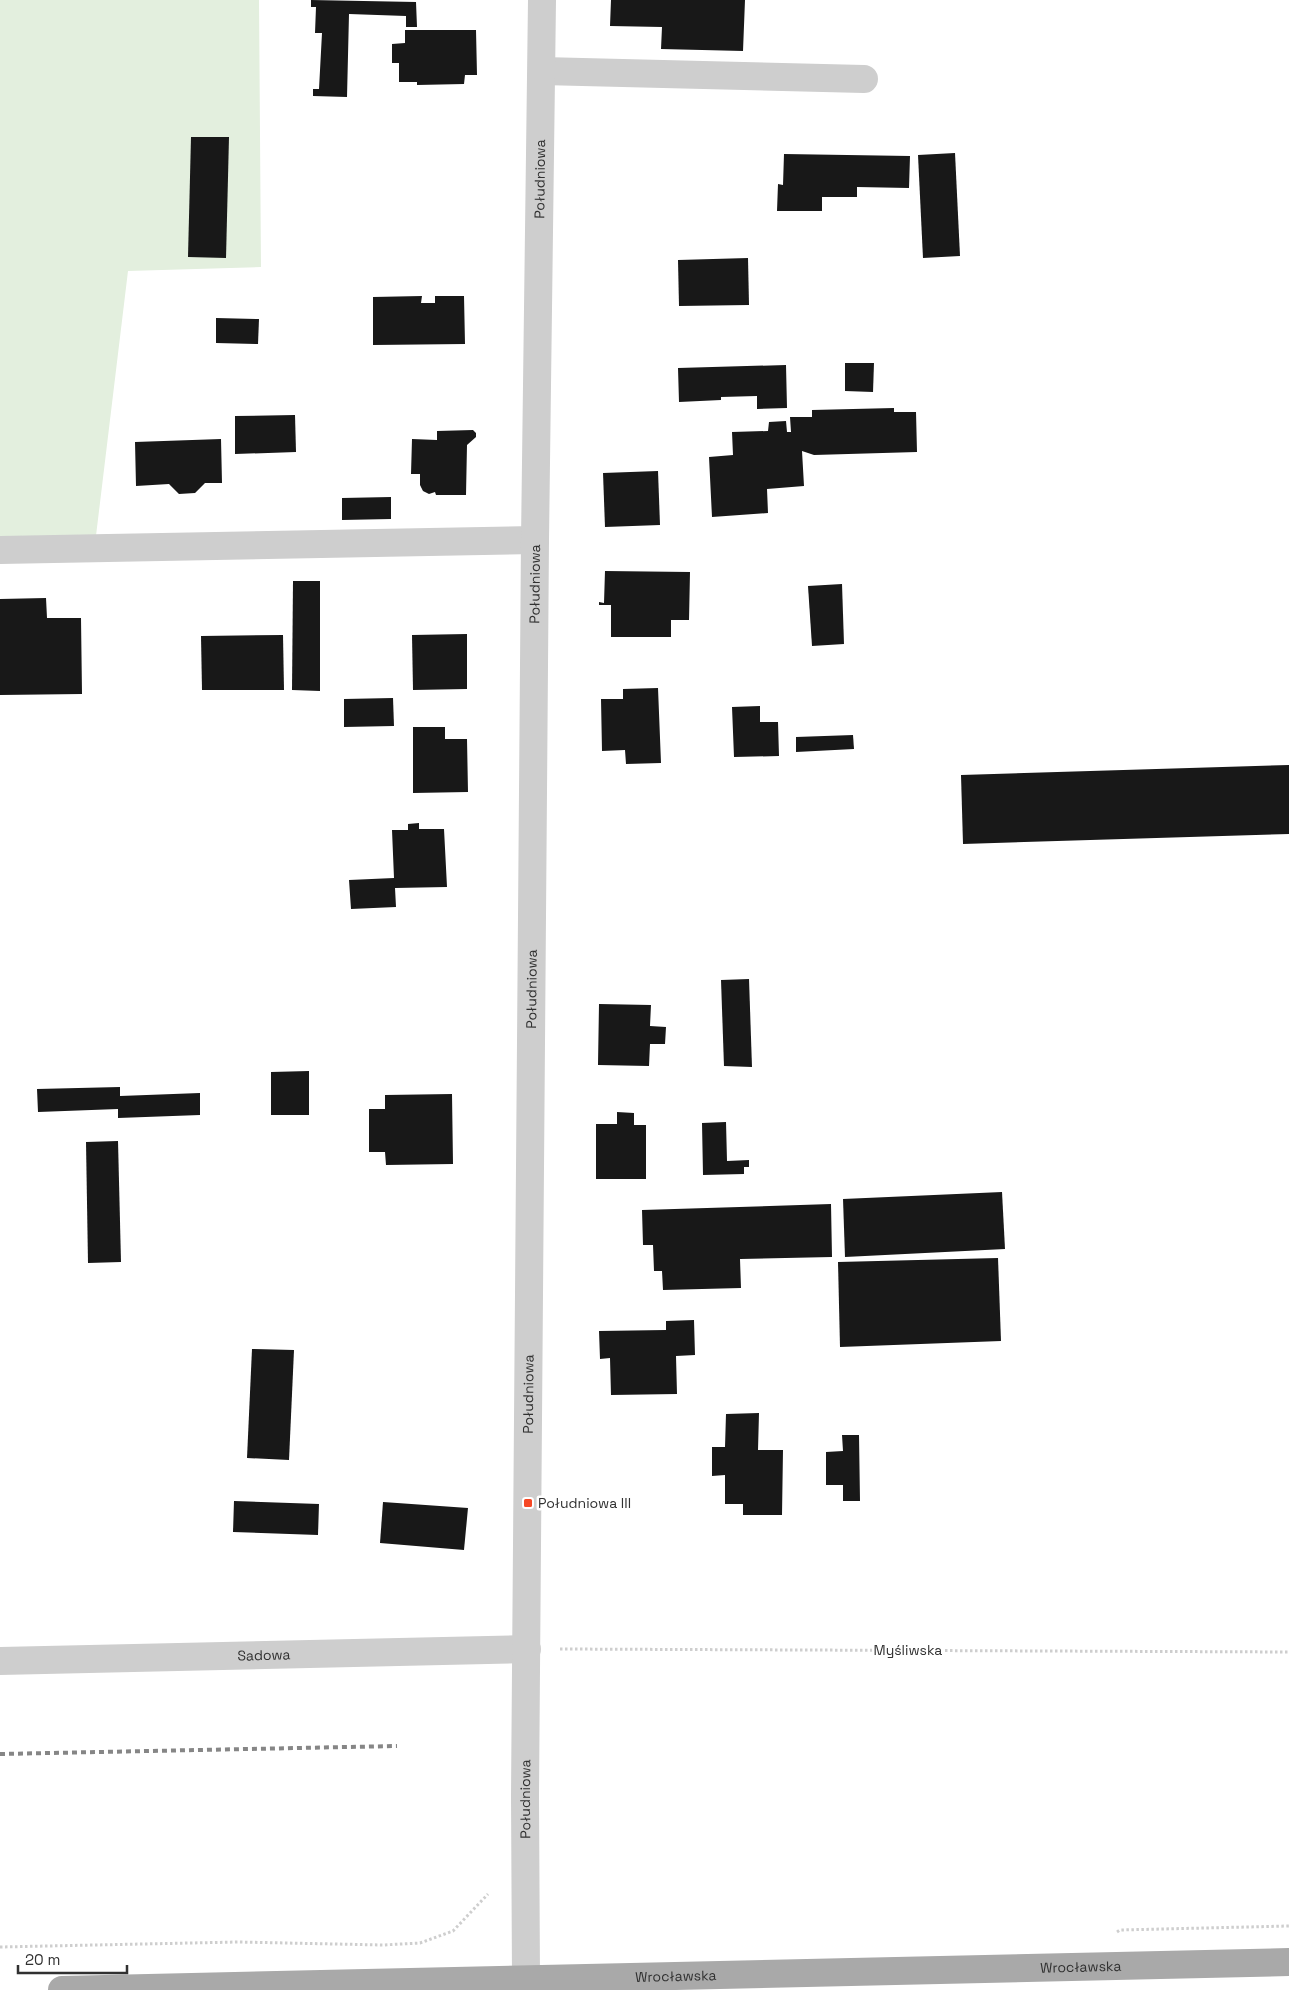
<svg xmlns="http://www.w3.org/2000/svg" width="1289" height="1990" font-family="'Space Grotesk',sans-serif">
  <rect width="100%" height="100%" fill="#fff"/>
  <!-- green -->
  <polygon fill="#e3efde" points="0,0 259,0 261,267 128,271 95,544 0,547"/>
  <!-- building -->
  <g fill="#181818">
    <polygon points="311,0 416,2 417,27 406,27 406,16 349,14 347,97 313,96 313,89 319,89 322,33 315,33 316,7 311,7"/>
    <polygon points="611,0 745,0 743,51 661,49 662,27 610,26"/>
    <polygon points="405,30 476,30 477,75 465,75 464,84 417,85 417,82 399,82 399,63 392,63 392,44 405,43"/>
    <polygon points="191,137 229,137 226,258 188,257"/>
    <polygon points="955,153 960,256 923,258 918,155"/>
    <polygon points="784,154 910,156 909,188 857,187 857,197 822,197 822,211 777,211 778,184 783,185"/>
    <polygon points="748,258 749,305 679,306 678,260"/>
    <polygon points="422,296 421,303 435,303 435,296 464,296 465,344 373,345 373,297"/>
    <polygon points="216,318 259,319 258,344 216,343"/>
    <polygon points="845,363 874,363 873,392 845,391"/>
    <polygon points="786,365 787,408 757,409 757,396 721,397 721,400 679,402 678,368"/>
    <polygon points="894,408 894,412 916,412 917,452 814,455 802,451 804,486 767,489 768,513 712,517 709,457 733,455 732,432 768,431 769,422 786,421 787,432 791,432 790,417 812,417 812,410"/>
    <polygon points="295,415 296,452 235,454 235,416"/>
    <polygon points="473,430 476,433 476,437 467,445 466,495 436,495 435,492 429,494 423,491 420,485 420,474 411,474 412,439 437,440 437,431"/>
    <polygon points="221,439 222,483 205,483 195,493 179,494 169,484 136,486 135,442"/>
    <polygon points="658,471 660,525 605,527 603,473"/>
    <polygon points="391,497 391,519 342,520 342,498"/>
    <polygon points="605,571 690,572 689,620 671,620 671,637 611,637 611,605 599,605 599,602 604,603"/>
    <polygon points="293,581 320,581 320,691 292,690"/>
    <polygon points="842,584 844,644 812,646 808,586"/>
    <polygon points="46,598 47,618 81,618 82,694 0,695 0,599"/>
    <polygon points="467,634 467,689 413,690 412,635"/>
    <polygon points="283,635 284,690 202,690 201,636"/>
    <polygon points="658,688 661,763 626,764 625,750 602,751 601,699 623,699 623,689"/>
    <polygon points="393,698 394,726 344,727 344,699"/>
    <polygon points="760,706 760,722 778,722 779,756 734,757 732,707"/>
    <polygon points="413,727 445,727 445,739 467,739 468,792 413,793"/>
    <polygon points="853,735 854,749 796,752 796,737"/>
    <polygon points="1289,765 1289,834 963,844 961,775"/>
    <polygon points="419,823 419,829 444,829 447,887 395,888 396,907 351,909 349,880 394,878 392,830 408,830 408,824"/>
    <polygon points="749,979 752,1067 724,1066 721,980"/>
    <polygon points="599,1004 651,1005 650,1026 666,1027 665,1044 650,1044 649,1066 598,1065"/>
    <polygon points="309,1071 309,1115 271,1115 271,1072"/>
    <polygon points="120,1087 120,1096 200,1093 200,1115 118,1118 118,1109 38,1112 37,1089"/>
    <polygon points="452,1094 453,1164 386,1165 385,1152 369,1152 369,1109 385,1109 385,1095"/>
    <polygon points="617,1112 634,1113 634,1125 646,1125 646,1179 596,1179 596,1124 617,1124"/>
    <polygon points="726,1122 727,1161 749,1160 749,1167 744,1167 744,1174 703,1175 702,1123"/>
    <polygon points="118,1141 121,1262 88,1263 86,1142"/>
    <polygon points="1002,1192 1005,1249 845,1257 843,1199"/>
    <polygon points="831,1204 832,1257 740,1259 741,1288 663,1290 662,1271 654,1271 653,1245 643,1245 642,1210"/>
    <polygon points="998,1258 1001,1341 840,1347 838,1262"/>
    <polygon points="694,1320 695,1355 676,1356 677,1394 611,1395 610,1358 600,1359 599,1331 666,1330 666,1321"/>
    <polygon points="252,1349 294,1350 289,1460 247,1458"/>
    <polygon points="759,1413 758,1450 783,1450 782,1515 743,1515 743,1504 725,1504 725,1475 712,1476 712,1447 725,1447 726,1414"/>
    <polygon points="842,1435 859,1435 860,1501 843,1501 843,1485 826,1485 826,1452 843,1451"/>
    <polygon points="234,1501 319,1504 318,1535 233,1532"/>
    <polygon points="383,1502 468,1508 464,1550 380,1543"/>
  </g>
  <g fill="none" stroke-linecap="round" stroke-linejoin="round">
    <!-- path -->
    <g stroke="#cecece" stroke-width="3" stroke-dasharray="2.5 2.5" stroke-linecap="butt">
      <polyline points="560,1649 1289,1652"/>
      <polyline points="1117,1932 1120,1930 1289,1926"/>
      <polyline points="0,1947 238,1942 383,1945 420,1943 453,1931 488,1894"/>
    </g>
    <!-- minor -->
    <g stroke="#cecece" stroke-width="28">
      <polyline points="542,71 864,79"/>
      <polyline points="0,550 535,540"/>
      <path id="s1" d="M0,1661L527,1649"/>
      <path id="s2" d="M526,1979L525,1796L535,540L542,0"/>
    </g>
    <!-- major -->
    <path stroke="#a9a9a9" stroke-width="28" id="s3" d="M62,1990L1289,1962"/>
    <!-- rail -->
    <polyline stroke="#868686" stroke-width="4" stroke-dasharray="5 4" stroke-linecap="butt" points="0,1754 397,1746"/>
  </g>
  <!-- markers -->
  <rect fill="#f64825" stroke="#fff" stroke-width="2" x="523" y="1498" width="10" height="10" rx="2.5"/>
  <g text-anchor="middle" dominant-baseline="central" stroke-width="5" stroke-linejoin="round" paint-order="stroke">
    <!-- street labels -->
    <g font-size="14" fill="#313131" stroke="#fff">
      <text stroke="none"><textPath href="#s2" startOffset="1800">Południowa</textPath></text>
      <text stroke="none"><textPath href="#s2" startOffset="1395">Południowa</textPath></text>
      <text stroke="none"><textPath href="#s2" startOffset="990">Południowa</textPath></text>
      <text stroke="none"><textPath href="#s2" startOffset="585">Południowa</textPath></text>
      <text x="908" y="1650">Myśliwska</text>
      <text stroke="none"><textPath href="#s1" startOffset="264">Sadowa</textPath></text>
      <text stroke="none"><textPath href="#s2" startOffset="180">Południowa</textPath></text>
      <text stroke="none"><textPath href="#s3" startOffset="1019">Wrocławska</textPath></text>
      <text stroke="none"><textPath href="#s3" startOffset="614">Wrocławska</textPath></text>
    </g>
    <!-- poi labels -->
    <g font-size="14" fill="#313131" stroke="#fff" text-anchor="start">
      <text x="538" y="1503">Południowa III</text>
    </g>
  </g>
  <!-- scale -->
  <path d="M18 1965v8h109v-8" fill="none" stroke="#313131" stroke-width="2.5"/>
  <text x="25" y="1965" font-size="15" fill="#313131" stroke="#ffffff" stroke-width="4" paint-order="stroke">20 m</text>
</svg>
